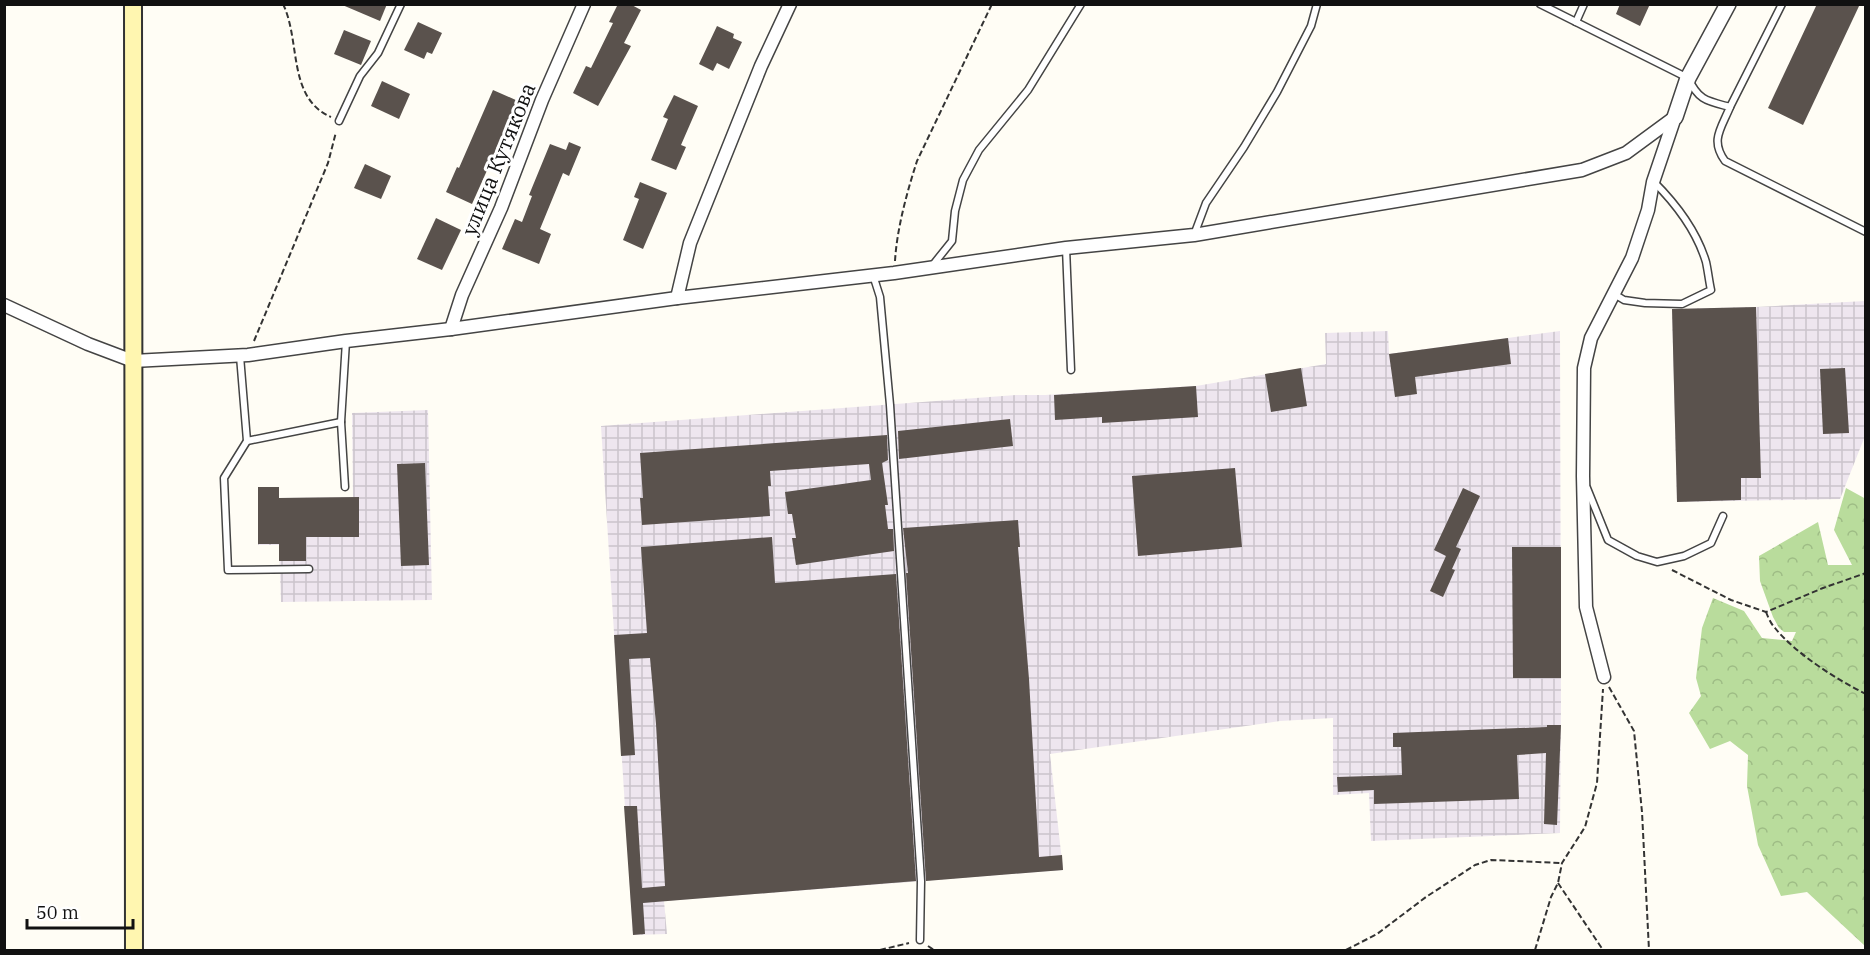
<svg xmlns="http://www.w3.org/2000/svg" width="1870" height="955" font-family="'IBM Plex Serif',serif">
  <defs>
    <pattern id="industrial-grid" width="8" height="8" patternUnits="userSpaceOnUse" patternTransform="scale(1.5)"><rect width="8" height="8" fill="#eee6ef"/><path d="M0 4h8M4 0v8" fill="none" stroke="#cbc4cc"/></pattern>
    <pattern id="forest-crowns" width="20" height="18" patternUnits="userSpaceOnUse" patternTransform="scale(1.5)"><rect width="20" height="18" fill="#b9dc9c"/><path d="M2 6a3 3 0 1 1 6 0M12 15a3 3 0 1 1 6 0" fill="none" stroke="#9ebc85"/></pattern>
  </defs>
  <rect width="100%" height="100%" fill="#fffdf5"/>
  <!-- industrial -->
  <g fill="url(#industrial-grid)">
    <polygon points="1865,301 1865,436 1840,499 1677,502 1672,309 1756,307"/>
    <polygon points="1388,331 1389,354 1560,331 1561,705 1560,833 1371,841 1369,793 1333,795 1333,718 1280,721 1050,754 1063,870 664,901 667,934 633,935 601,426 1016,395 1045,395 1196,386 1326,364 1325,333"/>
    <polygon points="428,410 432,600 281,602 279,545 258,545 258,487 279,487 279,498 353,497 352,413"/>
  </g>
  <!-- forest -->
  <polygon fill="url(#forest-crowns)" points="1846,488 1866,499 1865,946 1807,892 1781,896 1758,845 1747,786 1748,755 1730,741 1710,749 1689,713 1701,696 1696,678 1702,628 1713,598 1744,611 1762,638 1792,641 1796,632 1784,632 1779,628 1773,617 1760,581 1759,556 1818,522 1828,565 1852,565 1834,530"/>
  <!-- building -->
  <g fill="#5a524d">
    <polygon points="340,4 387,4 380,21"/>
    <polygon points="618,4 630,4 641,10 624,43 631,46 598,106 573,93 586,66 591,68 613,23 609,22"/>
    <polygon points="1620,4 1650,4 1640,26 1616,14"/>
    <polygon points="1817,4 1860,4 1803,125 1768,108"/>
    <polygon points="418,22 442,33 432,54 427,52 424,59 404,50"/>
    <polygon points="717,26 734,34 733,38 742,42 729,69 717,63 713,71 699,64"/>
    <polygon points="344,30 371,41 361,65 334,54"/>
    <polygon points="382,81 410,94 399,119 371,106"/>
    <polygon points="493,90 518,101 472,204 446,192 457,167 459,168"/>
    <polygon points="674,95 698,106 681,145 686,147 676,170 651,160 668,119 663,117"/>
    <polygon points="569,142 581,147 569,176 563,173 540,229 551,234 539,264 502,249 515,219 522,222 532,196 529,195 550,144 566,150"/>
    <polygon points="365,164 391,176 381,199 354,188"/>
    <polygon points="640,182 667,193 643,249 623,240 639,199 634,197"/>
    <polygon points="436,218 461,230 442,270 417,259"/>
    <polygon points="1756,307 1761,478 1741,478 1741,500 1677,502 1672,309"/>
    <polygon points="1508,338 1511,364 1415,377 1417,394 1395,397 1389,354"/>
    <polygon points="1301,368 1307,406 1271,412 1265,374"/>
    <polygon points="1845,368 1849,433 1823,434 1820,369"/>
    <polygon points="1196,386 1198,417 1102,423 1102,417 1055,420 1054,395"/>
    <polygon points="1010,419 1013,446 899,459 898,431"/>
    <polygon points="887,435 888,460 882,463 888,505 885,505 888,529 893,529 894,551 796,565 792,538 796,538 792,514 788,514 785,492 871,480 869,464 770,471 771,486 768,486 770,516 642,525 640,498 643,498 640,453"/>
    <polygon points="425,463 429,565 401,566 397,464"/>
    <polygon points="1235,468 1242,547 1138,556 1132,476"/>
    <polygon points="258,487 279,487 279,498 359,497 359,537 306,537 306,561 279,561 279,544 258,544"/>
    <polygon points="1463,488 1480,496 1456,547 1461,549 1452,569 1455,570 1443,597 1430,591 1446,556 1434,550"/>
    <polygon points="1018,520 1020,547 1018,547 1029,679 1039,857 1062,855 1063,870 926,881 906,573 908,573 903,528"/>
    <polygon points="772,537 775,583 896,574 916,881 643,903 645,934 633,935 624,806 637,806 642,888 665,886 656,724 650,658 629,659 635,755 621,756 614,635 647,633 641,547"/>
    <polygon points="1512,547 1561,547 1561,678 1513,678"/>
    <polygon points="1547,725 1561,725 1557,825 1544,824 1546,753 1517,755 1519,799 1374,804 1374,790 1338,792 1337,777 1402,775 1401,747 1393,747 1393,733 1547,727"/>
  </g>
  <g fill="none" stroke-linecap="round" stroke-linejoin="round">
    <!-- service casing -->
    <g stroke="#444" stroke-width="9">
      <g id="service">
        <polyline points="1540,4 1576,22"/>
        <path d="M1584,4L1576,22L1688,78C1699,101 1707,101 1730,107C1721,129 1710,140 1725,161L1866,232"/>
        <polyline points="1730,107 1782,4"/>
        <polyline points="339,121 360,76 378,53 401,4"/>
        <polyline points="1194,235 1206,203 1244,147 1277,92 1311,26 1317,4"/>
        <polyline points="1066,248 1071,370"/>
        <polyline points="932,266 952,241 955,211 963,180 979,150 1028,90 1081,4"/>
        <polyline points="873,275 880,297 890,405 921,881 920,940"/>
        <path d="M1614,294L1624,300L1645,303L1682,304L1711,290C1709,281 1708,271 1706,262C1697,232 1676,204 1654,182"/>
        <polyline points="240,356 247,441 224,478 228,570 309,569"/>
        <polyline points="247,441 341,422"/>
        <polyline points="345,487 341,422 346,341"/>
        <polyline points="1587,488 1608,540 1637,556 1657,562 1684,556 1711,543 1723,516"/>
      </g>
    </g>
    <!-- minor casing -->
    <g stroke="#444" stroke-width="15">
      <g id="minor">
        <polyline points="677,298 690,243 761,66 790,4"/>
        <polyline points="4,305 88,344 133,361 248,355 346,341 451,329 677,298 894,273 1066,248 1194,235 1582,170 1626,153 1675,117"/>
        <polyline points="451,329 462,295 501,208 542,100 584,4"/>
        <polyline points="1604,677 1586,607 1583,476 1584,368 1591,338 1632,258 1648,210 1653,182 1675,117"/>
      </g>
    </g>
    <!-- tertiary casing -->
    <g stroke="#444" stroke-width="18">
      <polyline id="tertiary" points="1675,117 1688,78 1728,4"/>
    </g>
    <!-- secondary casing -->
    <g stroke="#333" stroke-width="20">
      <polyline id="secondary" points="133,4 134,950"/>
    </g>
    <!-- path -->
    <g stroke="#333" stroke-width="2" stroke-dasharray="6 3" stroke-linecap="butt">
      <path d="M283,4C301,41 287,98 331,117"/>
      <path d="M895,261C897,228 907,192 917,161L992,4"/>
      <polyline points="254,341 328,163 336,132"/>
      <polyline points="1672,570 1731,600 1766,612 1823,588 1866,573"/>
      <path d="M1766,612C1768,617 1771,624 1775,628C1795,653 1837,680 1866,694"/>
      <polyline points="1609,687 1634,731 1642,812 1649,950"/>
      <polyline points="1558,883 1603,950"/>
      <polyline points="928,946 934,950"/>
      <polyline points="880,950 909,943"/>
      <polyline points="1346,950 1377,934 1426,897 1475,865 1491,860 1562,863"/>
      <polyline points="1535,950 1551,897 1558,883 1562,863 1585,827 1597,783 1603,689"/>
    </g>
    <!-- service -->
    <use href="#service" stroke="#fff" stroke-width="6"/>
    <!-- minor -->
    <use href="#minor" stroke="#fff" stroke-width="12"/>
    <!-- tertiary -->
    <use href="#tertiary" stroke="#fff" stroke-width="15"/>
    <!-- secondary -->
    <use href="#secondary" stroke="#fff6b0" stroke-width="16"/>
  </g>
  <g text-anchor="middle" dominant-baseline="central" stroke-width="6" stroke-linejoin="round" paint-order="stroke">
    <!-- street labels -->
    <g font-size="21" fill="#111" stroke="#fff">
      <text transform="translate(498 159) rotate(-68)">улица Кутякова</text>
    </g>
  </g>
  <!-- border -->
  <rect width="1870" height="955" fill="none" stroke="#111111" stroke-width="12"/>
  <!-- scale -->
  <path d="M27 919v9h106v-9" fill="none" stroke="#111111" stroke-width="3"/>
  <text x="36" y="919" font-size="18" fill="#111111" stroke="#ffffff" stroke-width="4.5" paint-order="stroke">50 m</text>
</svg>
